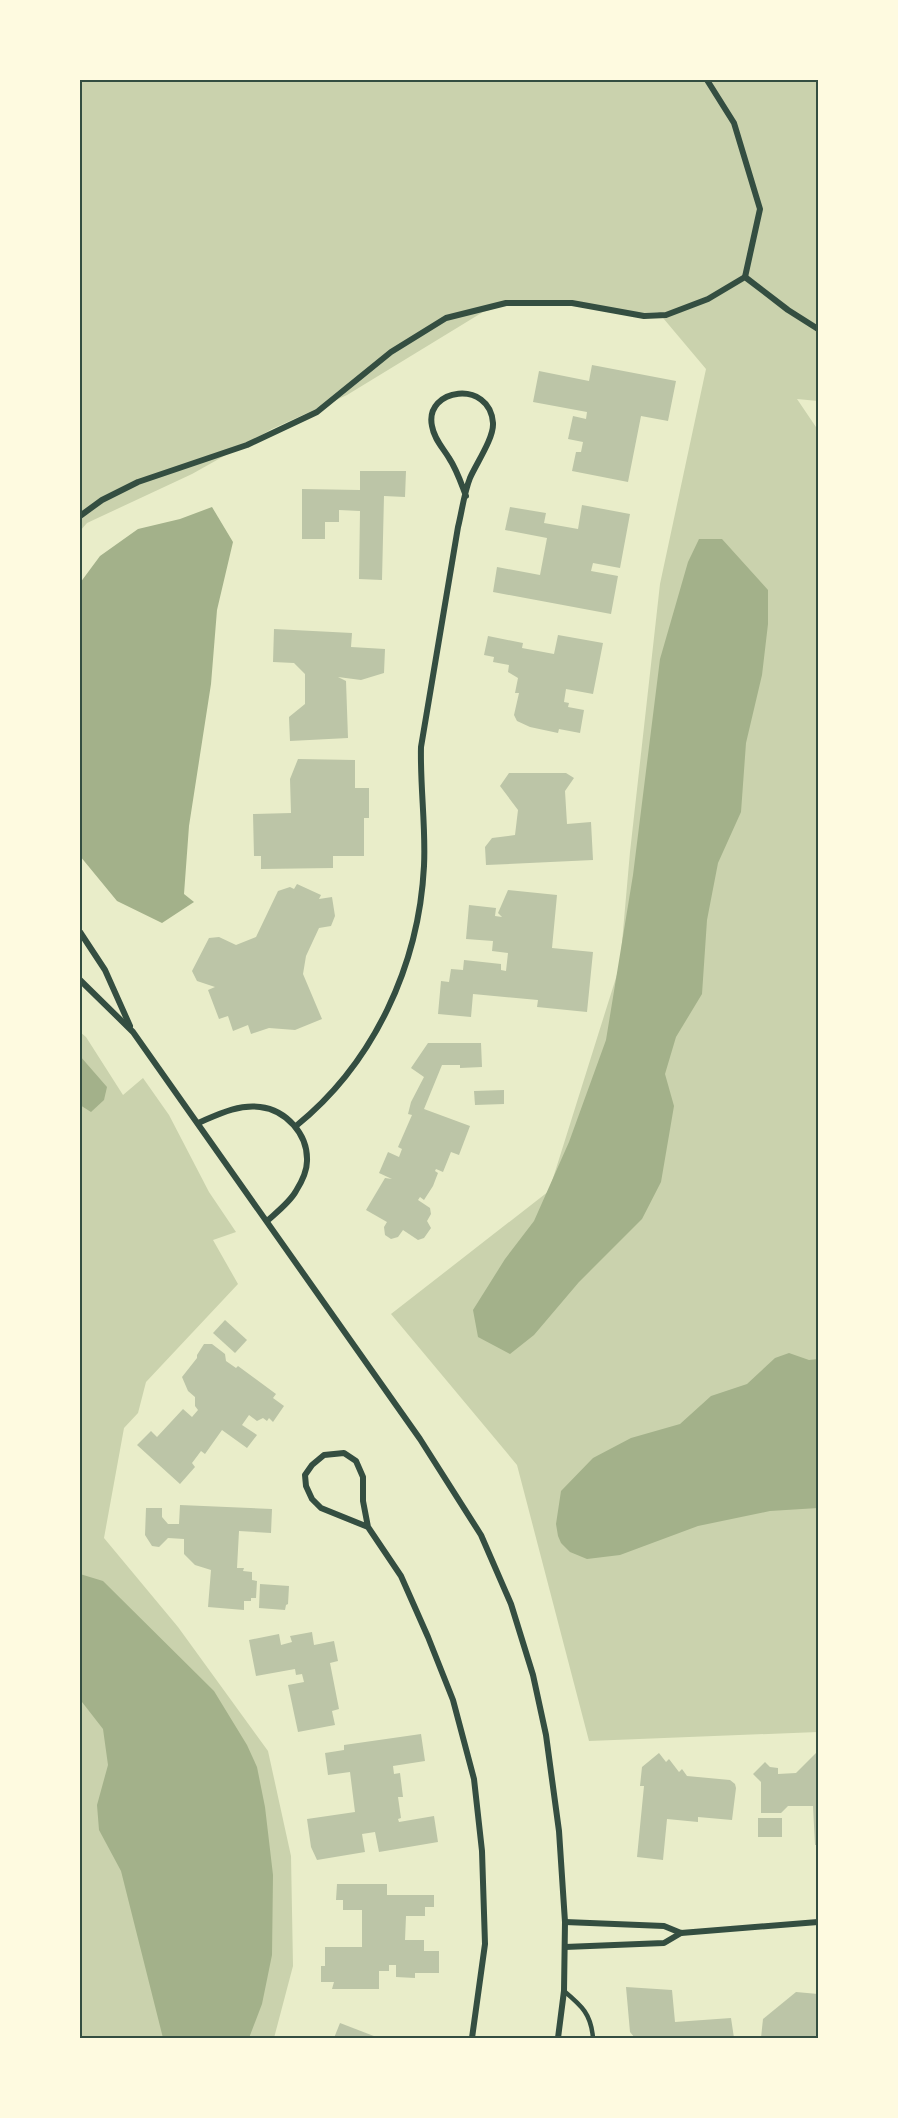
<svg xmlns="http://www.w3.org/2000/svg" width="898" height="2118" font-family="'Titillium Web',sans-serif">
  <rect width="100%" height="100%" fill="#e9edc9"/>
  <!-- green -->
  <g fill="#cad2ad">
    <polygon points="80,80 818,80 818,401 797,399 818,430 818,1732 589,1741 517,1465 391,1314 549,1191 620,965 630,852 660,584 706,369 658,312 620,314 571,304 516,302 483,312 347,395 272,429 192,474 87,523 80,531"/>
    <polygon points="80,1032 86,1037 123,1095 143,1078 169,1115 209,1192 236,1232 213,1240 238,1284 146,1382 138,1413 124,1428 104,1538 178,1627 268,1751 291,1856 293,1966 274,2038 80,2038"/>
  </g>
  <!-- water -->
  <g fill="#a3b18a">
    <polygon points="212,507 233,542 217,610 211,684 189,826 184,894 194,902 162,923 117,901 80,856 80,583 100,556 138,529 180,519"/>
    <polygon points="699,539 722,539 768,590 768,624 762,675 746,743 741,812 718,863 707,920 702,994 676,1037 665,1074 674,1106 661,1182 642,1219 579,1282 534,1335 510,1354 478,1337 473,1310 505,1259 534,1221 569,1142 606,1040 633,875 660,659 688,562"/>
    <polygon points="80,1056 107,1087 104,1100 91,1112 80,1105"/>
    <polygon points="789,1353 809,1360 818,1359 818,1508 770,1511 698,1526 620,1555 587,1559 570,1552 561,1543 558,1536 556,1524 561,1491 593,1458 631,1438 680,1424 711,1396 747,1384 775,1358"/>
    <polygon points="80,1574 103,1581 214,1691 247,1745 257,1767 265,1807 273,1875 272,1955 262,2004 249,2038 163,2038 121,1871 99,1830 97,1805 108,1765 103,1729 82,1702 80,1670"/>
  </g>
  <!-- building -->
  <g fill="#bcc5a7">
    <polygon points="592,365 676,381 668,421 641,416 628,482 572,471 576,452 581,452 583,442 568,439 573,416 586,419 587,412 533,402 539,371 589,381"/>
    <polygon points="360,471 406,471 405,497 384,496 382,580 359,579 360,511 339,510 339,522 325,522 325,539 302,539 302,489 360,490"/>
    <polygon points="582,505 630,514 620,568 593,563 591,571 618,576 611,614 493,592 497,567 540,575 547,538 505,530 510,507 546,513 544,523 578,529"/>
    <polygon points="274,629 352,633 351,647 385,649 384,673 361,680 338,677 346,681 348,738 290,741 289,717 305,704 305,674 294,663 273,662"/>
    <polygon points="558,635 603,643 593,694 566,689 564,702 569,703 568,707 584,710 580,733 559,729 558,733 530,727 517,721 514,715 519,693 515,693 518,678 508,672 509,665 493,662 494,657 484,655 488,636 523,643 522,648 554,654"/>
    <polygon points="298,759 355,760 355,788 369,788 369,818 364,818 364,856 333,856 333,868 261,869 261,856 254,856 253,814 291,813 290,779"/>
    <polygon points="509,773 566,773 574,778 565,791 567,824 591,822 593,860 486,865 485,847 492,838 515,835 518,810 500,786"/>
    <polygon points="297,884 321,895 319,899 332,897 335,916 331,926 319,928 306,956 303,974 322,1019 295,1030 269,1028 251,1034 248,1025 233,1031 228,1016 219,1019 208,990 215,987 197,981 192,971 209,938 219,937 236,945 256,937 278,891 290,887 294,889"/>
    <polygon points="508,890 557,895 552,948 593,952 587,1012 537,1007 538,1000 473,994 471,1017 438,1014 441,981 449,982 451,969 463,970 464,960 501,964 501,970 506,971 508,953 492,951 493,941 466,939 469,905 496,908 495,916 502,917 498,913"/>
    <polygon points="428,1043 481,1043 482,1067 460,1068 460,1065 442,1065 424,1109 470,1126 459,1155 451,1152 443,1172 436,1169 435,1171 438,1173 433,1186 424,1200 420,1197 418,1200 430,1208 431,1214 427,1221 431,1228 424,1238 418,1240 403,1230 398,1237 391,1239 385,1235 384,1227 387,1222 366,1210 385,1178 392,1179 379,1173 388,1152 399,1157 402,1149 398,1147 412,1115 408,1114 411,1102 424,1077 411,1068"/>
    <polygon points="504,1090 504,1104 475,1105 474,1091"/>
    <polygon points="225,1320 247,1340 235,1353 213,1333"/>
    <polygon points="204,1344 212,1344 225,1354 226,1361 236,1368 238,1366 276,1394 273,1398 284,1406 273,1422 269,1418 267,1421 263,1418 257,1421 249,1415 242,1425 257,1435 247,1448 222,1430 205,1454 201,1451 192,1463 195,1467 180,1484 137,1445 151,1431 157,1437 183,1409 192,1417 198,1410 195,1406 195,1397 188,1391 182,1377 197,1358 197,1355"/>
    <polygon points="180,1505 272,1509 271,1533 239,1531 237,1568 244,1568 243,1571 252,1572 252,1580 257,1581 256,1598 251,1598 251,1601 244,1601 244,1610 208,1607 211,1570 195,1565 184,1554 184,1539 168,1538 159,1547 152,1546 145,1535 146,1508 162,1508 162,1517 168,1524 179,1524"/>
    <polygon points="260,1584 289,1586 288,1604 286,1605 285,1610 259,1608"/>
    <polygon points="312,1632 314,1645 334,1641 338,1661 330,1663 339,1709 332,1711 335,1725 298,1732 288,1685 304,1682 302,1674 296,1675 295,1669 256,1676 249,1640 279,1634 281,1645 292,1642 290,1636"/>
    <polygon points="421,1734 425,1761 393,1766 394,1774 400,1773 403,1797 398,1797 401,1818 398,1819 399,1822 434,1816 438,1842 379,1852 375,1832 362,1834 365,1852 317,1860 311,1847 307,1819 355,1812 350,1772 328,1775 325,1753 344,1750 344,1745"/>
    <polygon points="659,1753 666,1762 669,1759 679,1772 682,1769 687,1776 730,1780 735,1784 736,1788 732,1820 698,1817 698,1822 667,1819 663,1860 637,1857 644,1786 640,1786 642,1767"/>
    <polygon points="816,1753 818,1753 818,1845 815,1845 813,1806 788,1806 781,1813 761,1813 761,1782 753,1774 765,1762 770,1767 778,1768 778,1774 796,1773"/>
    <rect x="758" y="1818" width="24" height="19"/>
    <polygon points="337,1884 387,1884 387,1895 434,1895 434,1907 425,1907 425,1916 406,1916 405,1940 424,1940 424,1951 439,1951 439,1973 415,1973 415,1978 396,1977 396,1965 389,1965 389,1971 379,1971 379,1989 332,1989 334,1982 321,1982 321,1966 325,1966 325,1947 362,1947 362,1910 343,1910 343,1900 336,1900"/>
    <polygon points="626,1987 672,1990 675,2022 731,2018 734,2038 635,2038 630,2032"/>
    <polygon points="796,1992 818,1994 818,2038 761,2038 763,2019"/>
    <polygon points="340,2023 379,2038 334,2038"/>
  </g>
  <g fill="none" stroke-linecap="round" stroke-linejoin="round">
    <!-- service -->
    <path stroke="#344e41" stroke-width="4.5" d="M564,1991C582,2006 591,2014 593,2038"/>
    <!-- minor -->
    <g stroke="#344e41" stroke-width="6">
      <polyline points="707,80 734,123 760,209 745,277"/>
      <polyline points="80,516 102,500 138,482 247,445 317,412 391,352 446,318 506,303 572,303 644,316 666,315 708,299 745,277 788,310 818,329"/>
      <polyline points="80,932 105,970 130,1026"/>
      <polyline points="80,980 133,1032 420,1439 481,1535 511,1604 533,1675 546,1735 559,1831 565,1922 564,1991 558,2038"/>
      <path d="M198,1123C217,1115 238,1104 260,1107C286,1110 308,1134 307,1161C307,1170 301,1183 296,1191C290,1202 277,1212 267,1221"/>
      <path d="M296,1126C374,1063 419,965 424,866C426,827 420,787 421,747L458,527C462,511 464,493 470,478C476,464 494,438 493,423C490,379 424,388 432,426C434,439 443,448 449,458C457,470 461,483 466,496"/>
      <polyline points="368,1527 321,1508 312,1499 306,1486 305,1475 312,1465 324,1455 344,1453 356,1461 363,1477 363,1501 368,1527 401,1576 428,1637 453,1700 474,1779 482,1851 485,1944 472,2038"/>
      <polyline points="565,1922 664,1926 681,1933 818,1922"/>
      <polyline points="565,1947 664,1943 681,1933"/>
    </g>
  </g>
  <!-- border -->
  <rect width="898" height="2118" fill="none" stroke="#fefae0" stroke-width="162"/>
  <rect x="81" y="81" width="736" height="1956" fill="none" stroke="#344e41" stroke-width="2"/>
</svg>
